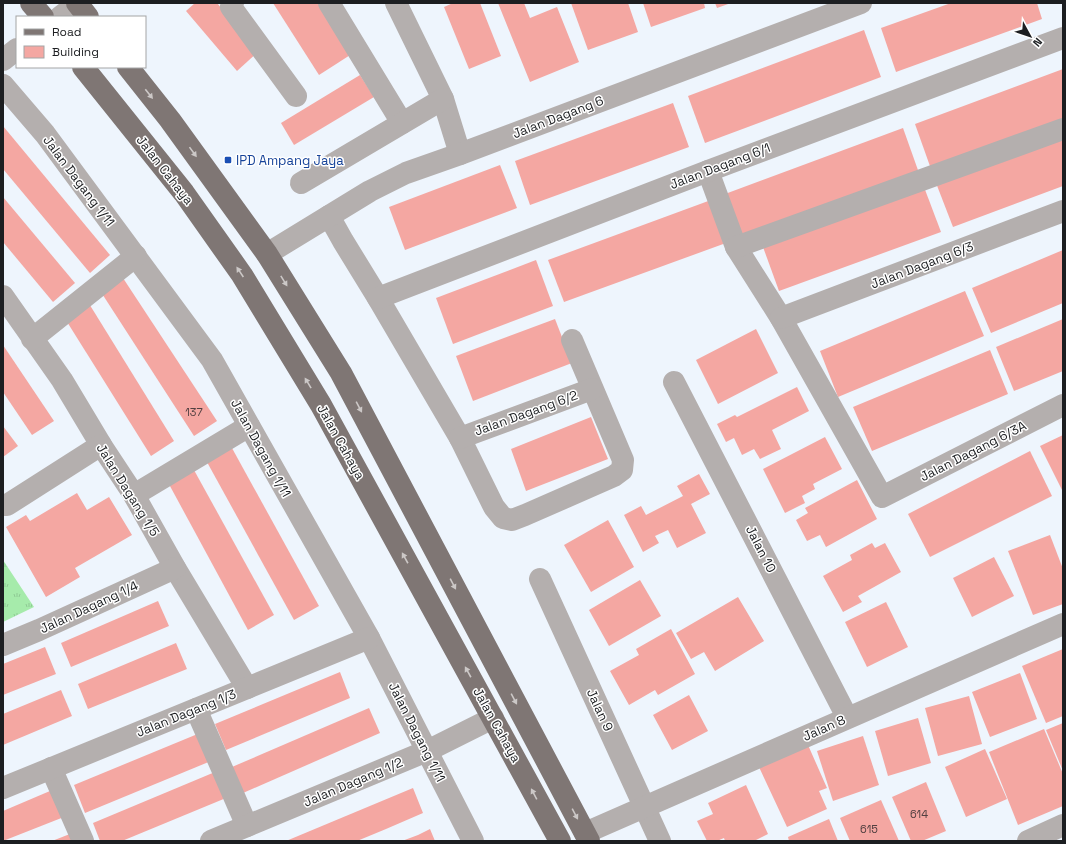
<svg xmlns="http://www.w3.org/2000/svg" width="1066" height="844" font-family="'Space Grotesk',sans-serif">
  <defs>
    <pattern id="grass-tufts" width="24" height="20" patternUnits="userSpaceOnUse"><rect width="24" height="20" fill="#a6ebab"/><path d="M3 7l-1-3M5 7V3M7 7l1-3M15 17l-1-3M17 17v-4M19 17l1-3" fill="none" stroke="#8ec993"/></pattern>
  </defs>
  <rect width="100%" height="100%" fill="#eef5fd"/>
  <!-- grass -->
  <polygon fill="url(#grass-tufts)" points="3,560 34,607 3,622"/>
  <!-- building -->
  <g fill="#f4a7a2">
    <polygon points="195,3 217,3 258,52 237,71 186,11"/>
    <polygon points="273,3 327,3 358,50 319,75"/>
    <polygon points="453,3 480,3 501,56 469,69 444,7"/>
    <polygon points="498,3 524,3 530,18 557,7 579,62 530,82"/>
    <polygon points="571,3 628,3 638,32 588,50"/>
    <polygon points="643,3 704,3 705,8 651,27"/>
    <polygon points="715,3 731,3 717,8"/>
    <polygon points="951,3 1037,3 1042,19 896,72 881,28"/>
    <polygon points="864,30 881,77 705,143 688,96"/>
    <polygon points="1063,69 1063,120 931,169 915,124"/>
    <polygon points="360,75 374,97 294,145 281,123"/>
    <polygon points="673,103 689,147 530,205 515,161"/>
    <polygon points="3,126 110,255 90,273 3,169"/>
    <polygon points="903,128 919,173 741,239 725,194"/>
    <polygon points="1063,135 1063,186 953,227 936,183"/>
    <polygon points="500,165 517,208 405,250 389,207"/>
    <polygon points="924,187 941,232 779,291 763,247"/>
    <polygon points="3,197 75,283 53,302 3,242"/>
    <polygon points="711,200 726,243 564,302 548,260"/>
    <polygon points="1063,250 1063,303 991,333 972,288"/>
    <polygon points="536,260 553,306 453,344 436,298"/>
    <polygon points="121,275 217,421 194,436 99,289"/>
    <polygon points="965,291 984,336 838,397 820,351"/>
    <polygon points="88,302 174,441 151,456 64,317"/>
    <polygon points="555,319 572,363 473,401 456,356"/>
    <polygon points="1063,319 1063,371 1014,391 996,347"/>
    <polygon points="756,329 778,373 718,404 696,360"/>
    <polygon points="3,345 54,421 32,435 3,392"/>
    <polygon points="990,350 1008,394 872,451 853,407"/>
    <polygon points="797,387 809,411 772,430 781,449 760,459 754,449 742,455 734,438 726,442 717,424 735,415 737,417"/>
    <polygon points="591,417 608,459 526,491 511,449"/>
    <polygon points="3,426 18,446 3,457"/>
    <polygon points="1063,435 1063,489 1062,490 1040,446"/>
    <polygon points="825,437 842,469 813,484 815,489 802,496 805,503 785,513 763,469"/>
    <polygon points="227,439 319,606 294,620 202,453"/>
    <polygon points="1030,451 1052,496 930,557 908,514"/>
    <polygon points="189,461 274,615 248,630 164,475"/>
    <polygon points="699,474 710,494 691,504 706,533 677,548 668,530 655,536 659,543 643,552 624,515 641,506 646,515 683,496 677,486"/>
    <polygon points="857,480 877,519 826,547 820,535 807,541 796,520 808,513 805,508"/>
    <polygon points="77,493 87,510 109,497 132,535 75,568 80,577 46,597 6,527 26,515 30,521"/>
    <polygon points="608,520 634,567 591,592 564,545"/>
    <polygon points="1050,535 1063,569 1063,604 1033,615 1008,551"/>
    <polygon points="872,543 875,548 885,543 901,572 858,596 862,602 843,612 823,576 852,560 850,555"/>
    <polygon points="994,557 1014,596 972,617 953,578"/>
    <polygon points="640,580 661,616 609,646 589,610"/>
    <polygon points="738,597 764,641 715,671 704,652 691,659 676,633"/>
    <polygon points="158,601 169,626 71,667 61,643"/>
    <polygon points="886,602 908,647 867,667 845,622"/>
    <polygon points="671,629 695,674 658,695 655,690 629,705 610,671 639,655 636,649"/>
    <polygon points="176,643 187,669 88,709 78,684"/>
    <polygon points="45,647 56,674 3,695 3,664"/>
    <polygon points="1063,649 1063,716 1046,723 1022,666"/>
    <polygon points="340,672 350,698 226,750 215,724"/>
    <polygon points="1020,673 1037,719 990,737 972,692"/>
    <polygon points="61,690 72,716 3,745 3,714"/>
    <polygon points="689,695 708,731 672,750 653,715"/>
    <polygon points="969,696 982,744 938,756 925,708"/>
    <polygon points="369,708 380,733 243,793 232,767"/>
    <polygon points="918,718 931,763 888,776 875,731"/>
    <polygon points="1063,723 1063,771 1046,730"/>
    <polygon points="1044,729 1063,774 1063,806 1018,825 989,752"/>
    <polygon points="200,733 211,761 85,813 74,785"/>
    <polygon points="863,736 879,785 833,801 817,751"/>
    <polygon points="808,745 827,788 819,791 827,809 787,827 759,767"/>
    <polygon points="985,749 1007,799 966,817 945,767"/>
    <polygon points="215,772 226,798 122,841 100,841 93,823"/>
    <polygon points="926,782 946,831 922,841 911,841 892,797"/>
    <polygon points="746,785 768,834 754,841 725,841 724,838 717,841 707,841 697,821 713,814 708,803"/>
    <polygon points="57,788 69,815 3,841 3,811"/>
    <polygon points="413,788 423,813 386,829 357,841 286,841"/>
    <polygon points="881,800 899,841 850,841 840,818"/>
    <polygon points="829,819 838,841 789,841 788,837"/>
    <polygon points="430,829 435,841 402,841 418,835"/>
    <polygon points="75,832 79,841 52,841"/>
  </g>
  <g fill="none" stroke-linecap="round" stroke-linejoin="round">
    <!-- minor -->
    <g stroke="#b4afae" stroke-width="22">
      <polyline points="233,3 231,7 296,96"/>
      <polyline points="329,3 402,123"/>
      <polyline points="396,3 443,99 460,154"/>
      <polyline points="60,17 77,4"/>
      <polyline points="3,60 17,49"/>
      <polyline points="3,85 45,134 212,360 369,638 473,841"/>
      <polyline points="708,171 736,247 781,318 882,497 1063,405"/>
      <polyline points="301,183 443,99"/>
      <polyline points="329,216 343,241 378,298 460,438 494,507 503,518 512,520 525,515 614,476 622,470 623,460 572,340"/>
      <polyline points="736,247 1063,129"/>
      <polyline points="267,254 370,191 406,173 460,154 861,3"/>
      <polyline points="3,296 62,380 101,445 134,495 175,568 247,688"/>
      <polyline points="378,298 708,171 1063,38"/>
      <polyline points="781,318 1063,211"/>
      <polyline points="32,339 136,256"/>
      <polyline points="674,382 847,717"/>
      <polyline points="460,438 592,389"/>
      <polyline points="134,495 249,426"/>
      <polyline points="3,505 7,505 101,445"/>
      <polyline points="540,579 660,841"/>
      <polyline points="3,645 39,630 175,568"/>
      <polyline points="196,709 247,826"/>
      <polyline points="51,768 83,841"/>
      <polyline points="3,788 369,638"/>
      <polyline points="585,833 1063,624"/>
      <polyline points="211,841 427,751 493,718"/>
      <polyline points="1028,841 1063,825"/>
    </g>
    <!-- major -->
    <g stroke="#7f7674" stroke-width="22">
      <polyline points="31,3 43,17"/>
      <polyline points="77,3 88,17"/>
      <polyline points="83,67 184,193 242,275 321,405 560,841"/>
      <polyline points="128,67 170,120 267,254 341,373 589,841"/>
    </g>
  </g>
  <!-- one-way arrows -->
  <defs><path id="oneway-solid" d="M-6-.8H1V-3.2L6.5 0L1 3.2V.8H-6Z"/></defs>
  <g fill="#ccc8c7">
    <use href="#oneway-solid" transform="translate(149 94) rotate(52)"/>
    <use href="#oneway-solid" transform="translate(193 152) rotate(54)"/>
    <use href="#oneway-solid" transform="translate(240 272) rotate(-124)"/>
    <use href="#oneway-solid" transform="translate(284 281) rotate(58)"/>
    <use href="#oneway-solid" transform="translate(308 383) rotate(-121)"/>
    <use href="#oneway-solid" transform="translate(359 407) rotate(62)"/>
    <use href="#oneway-solid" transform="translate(405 558) rotate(-119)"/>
    <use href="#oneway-solid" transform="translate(453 584) rotate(62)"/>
    <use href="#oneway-solid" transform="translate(468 672) rotate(-119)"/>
    <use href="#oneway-solid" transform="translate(514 699) rotate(62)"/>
    <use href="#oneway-solid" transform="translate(534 794) rotate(-118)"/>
    <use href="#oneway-solid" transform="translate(575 814) rotate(62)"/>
  </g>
  <!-- markers -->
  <rect fill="#1a4fb4" stroke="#fff" stroke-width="1.5" x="224" y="156" width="8" height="8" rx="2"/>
  <g text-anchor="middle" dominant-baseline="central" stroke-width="3" stroke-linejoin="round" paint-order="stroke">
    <!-- number labels -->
    <g font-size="11" fill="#524041">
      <text x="194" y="412">137</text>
      <text x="919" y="814">614</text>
      <text x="869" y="829">615</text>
    </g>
    <!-- street labels -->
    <g font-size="13" fill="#1c1e21" stroke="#fff">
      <text transform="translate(558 117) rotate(-21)">Jalan Dagang 6</text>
      <text transform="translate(720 166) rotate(-21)">Jalan Dagang 6/1</text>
      <text transform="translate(165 170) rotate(52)">Jalan Cahaya</text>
      <text transform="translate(79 181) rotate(53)">Jalan Dagang 1/11</text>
      <text transform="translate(922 265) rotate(-21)">Jalan Dagang 6/3</text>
      <text transform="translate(526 413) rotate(-20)">Jalan Dagang 6/2</text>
      <text transform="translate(341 442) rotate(61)">Jalan Cahaya</text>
      <text transform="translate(261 448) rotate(61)">Jalan Dagang 1/11</text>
      <text transform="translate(973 451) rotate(-27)">Jalan Dagang 6/3A</text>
      <text transform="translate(128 490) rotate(58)">Jalan Dagang 1/5</text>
      <text transform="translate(761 549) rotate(63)">Jalan 10</text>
      <text transform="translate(89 607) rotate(-25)">Jalan Dagang 1/4</text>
      <text transform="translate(600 710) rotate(65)">Jalan 9</text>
      <text transform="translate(186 713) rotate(-22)">Jalan Dagang 1/3</text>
      <text transform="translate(497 725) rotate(61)">Jalan Cahaya</text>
      <text transform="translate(824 728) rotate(-24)">Jalan 8</text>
      <text transform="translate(417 732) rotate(63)">Jalan Dagang 1/11</text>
      <text transform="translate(353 782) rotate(-23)">Jalan Dagang 1/2</text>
    </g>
    <!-- transit labels -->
    <g font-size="13" fill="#164399" stroke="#fff" text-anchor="start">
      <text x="236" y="160">IPD Ampang Jaya</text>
    </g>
  </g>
  <!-- border -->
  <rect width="1066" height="844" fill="none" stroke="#1c1e21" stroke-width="8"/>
  <!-- legend -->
  <rect x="16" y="16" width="130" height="52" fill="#ffffff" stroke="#a4a5a6"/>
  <rect x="24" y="29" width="20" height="6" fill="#7f7674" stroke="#a4a5a6"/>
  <text x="52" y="36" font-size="12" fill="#1c1e21">Road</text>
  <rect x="24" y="46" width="20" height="12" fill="#f4a7a2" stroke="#a4a5a6"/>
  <text x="52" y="56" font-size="12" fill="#1c1e21">Building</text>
  <!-- north arrow -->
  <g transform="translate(1030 36) rotate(130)" stroke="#ffffff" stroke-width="3" paint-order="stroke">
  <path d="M0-3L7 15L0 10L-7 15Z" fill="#1c1e21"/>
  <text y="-6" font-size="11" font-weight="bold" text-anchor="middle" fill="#1c1e21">N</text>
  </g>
</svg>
